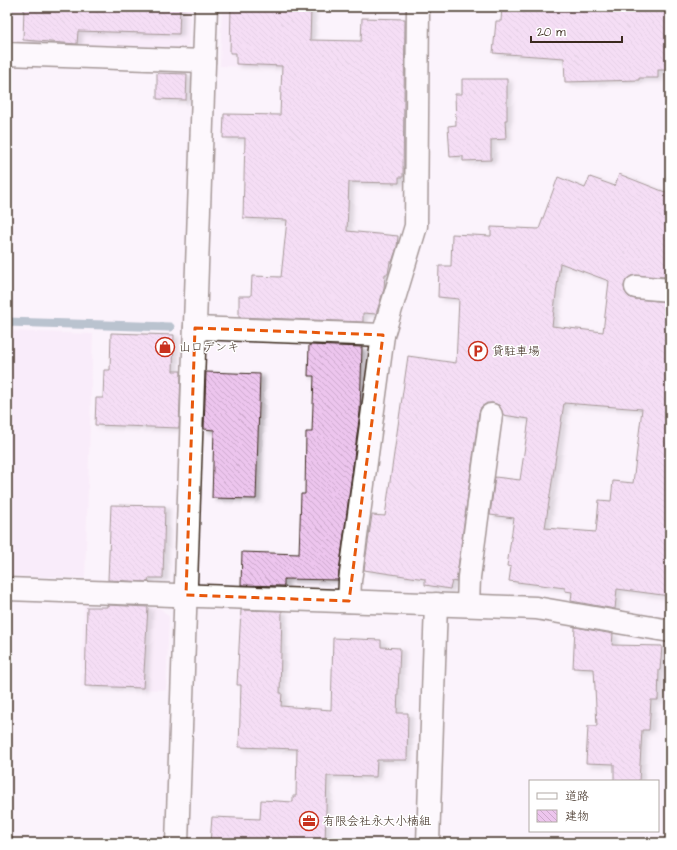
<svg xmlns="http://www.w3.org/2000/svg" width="677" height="850" font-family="'Architects Daughter','Klee One',sans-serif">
  <defs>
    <pattern id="building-back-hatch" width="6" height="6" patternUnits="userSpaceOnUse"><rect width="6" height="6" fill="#edc5ee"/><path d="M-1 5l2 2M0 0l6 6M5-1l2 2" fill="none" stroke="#cca9cc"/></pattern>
    <filter id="shadow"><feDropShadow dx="4.5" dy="2.5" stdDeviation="2" flood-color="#0004"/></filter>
  </defs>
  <rect width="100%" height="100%" fill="#fbf3fc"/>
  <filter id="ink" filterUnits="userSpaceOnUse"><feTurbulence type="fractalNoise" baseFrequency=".025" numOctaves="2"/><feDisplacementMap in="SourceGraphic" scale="8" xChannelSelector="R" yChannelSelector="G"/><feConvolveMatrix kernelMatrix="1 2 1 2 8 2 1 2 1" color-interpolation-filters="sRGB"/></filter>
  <g filter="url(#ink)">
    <!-- built -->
    <g fill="#f7e5f8">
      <polygon points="7,7 190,7 188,45 182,51 7,45"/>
      <polygon points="222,7 299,7 297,69 220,66"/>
      <polygon points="7,331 93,334 85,578 7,576"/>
      <polygon points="84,605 160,608 169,617 166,690 81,687"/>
    </g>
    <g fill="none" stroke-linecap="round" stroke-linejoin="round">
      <!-- stream -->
      <polyline stroke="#6c8a9a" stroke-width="9" points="7,322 170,327"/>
    </g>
    <!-- building -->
    <g fill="url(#building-back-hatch)" stroke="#3b2a1e" fill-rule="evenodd" filter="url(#shadow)">
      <polygon points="24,7 180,7 179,34 78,31 77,44 23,40"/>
      <polygon points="231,7 297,7 297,9 311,9 310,40 361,41 362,18 405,19 403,177 399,177 399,183 349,182 347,231 398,236 397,247 392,262 390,262 388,274 385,274 384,289 376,314 363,313 363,322 239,317 239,296 251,296 252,276 281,277 287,220 243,218 245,138 223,138 224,114 280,115 282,66 236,64 236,53 230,53"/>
      <polygon points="502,7 670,7 670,70 658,70 658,78 639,78 639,80 565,82 564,58 493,53 496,21 501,21"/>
      <polygon points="157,73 187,74 186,100 157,99"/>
      <polygon points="462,79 507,79 507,120 505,120 506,139 491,140 491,160 463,161 463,156 450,157 448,126 456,125 455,94 462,94"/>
      <path d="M619,174L670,194V277L631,276L626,280L624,286L625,292L629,297L635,299L670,302V596L617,589L615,609L571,601L572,592L565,591V588L509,581L511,567L507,566L514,518L490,515L495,477L520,480L529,419L503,415L499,405L492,403H487L481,407L479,413L456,582L452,581L450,589L425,585V579L364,570L372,515L385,516L408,356L456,363L459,299L438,297L439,266H451L452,234L491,236V227L539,229L558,177L585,188L590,177L615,186ZM560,263L609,281L603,332L552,326ZM564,403L642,409L633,483L613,481L611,501L599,500L596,532L545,528Z"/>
      <polygon points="111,333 174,335 173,371 181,371 179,428 95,425 96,398 103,398 104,370 110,370"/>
      <polygon points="309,345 362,347 360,412 338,580 284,579 284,586 241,585 242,552 299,554 301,494 305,494 306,432 312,432 314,376 308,376"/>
      <polygon points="206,372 260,374 256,499 212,498 214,430 204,429"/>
      <polygon points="111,505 165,506 163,578 149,578 148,582 108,580"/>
      <polygon points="107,605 148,607 143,688 85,686 87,607 107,607"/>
      <polygon points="241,610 282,611 280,693 282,693 281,706 331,710 333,638 381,640 381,647 400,648 397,713 408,713 407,760 377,760 376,777 327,776 325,843 210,843 212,817 260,819 261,800 293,802 293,796 296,796 297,749 239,747 241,685 237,685"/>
      <polygon points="575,627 613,634 612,645 662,646 660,670 659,670 658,700 651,700 649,730 642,730 639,781 614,781 614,764 586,763 588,726 597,726 594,669 573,668"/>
    </g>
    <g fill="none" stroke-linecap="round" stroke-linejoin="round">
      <!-- street casing -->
      <g stroke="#3b2a1e" stroke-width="25">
        <g id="street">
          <polyline points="7,54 204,61"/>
          <polyline points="636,287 670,290"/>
          <polyline points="195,328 383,335"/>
          <polyline points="7,589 536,608 670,631"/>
          <polyline points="349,601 350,581 383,335 416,226 418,7"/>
          <polyline points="468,605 469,577 491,415"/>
          <polyline points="177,843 206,7"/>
          <polyline points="428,843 436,604"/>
        </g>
      </g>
      <!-- street -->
      <use href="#street" stroke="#fff" stroke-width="22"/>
    </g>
  </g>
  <!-- marked area -->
  <path d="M0 0H677V850H0ZM195,328L383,335L349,601L186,595Z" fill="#fbf3fc" fill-opacity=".55" fill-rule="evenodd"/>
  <path fill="none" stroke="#e8590c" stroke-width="3" stroke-dasharray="8 5" stroke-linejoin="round" d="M195,328L383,335L349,601L186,595Z"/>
  <!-- icons -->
  <defs>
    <g id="shop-ring" transform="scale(1)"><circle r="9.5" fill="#fff" stroke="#c8321e" stroke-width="1.5"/><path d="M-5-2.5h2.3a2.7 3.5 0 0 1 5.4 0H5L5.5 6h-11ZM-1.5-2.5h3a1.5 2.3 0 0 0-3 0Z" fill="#c8321e"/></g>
    <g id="parking-ring" transform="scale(1)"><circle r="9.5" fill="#fff" stroke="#c8321e" stroke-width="1.5"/><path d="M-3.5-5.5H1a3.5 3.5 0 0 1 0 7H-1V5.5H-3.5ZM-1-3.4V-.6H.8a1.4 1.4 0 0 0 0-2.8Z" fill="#c8321e"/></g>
    <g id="office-ring" transform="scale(1)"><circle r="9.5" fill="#fff" stroke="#c8321e" stroke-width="1.5"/><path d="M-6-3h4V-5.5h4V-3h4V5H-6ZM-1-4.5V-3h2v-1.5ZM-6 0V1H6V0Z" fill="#c8321e"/></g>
  </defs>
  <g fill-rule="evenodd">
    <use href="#shop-ring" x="165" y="347"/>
    <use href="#parking-ring" x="478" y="351"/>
    <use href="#office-ring" x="309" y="821"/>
  </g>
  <g text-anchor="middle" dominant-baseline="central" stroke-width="3" stroke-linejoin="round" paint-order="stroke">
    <!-- poi labels -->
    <g font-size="12" fill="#3b2a1e" stroke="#fff" text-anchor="start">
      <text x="179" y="347">山口デンキ</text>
      <text x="492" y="351">貸駐車場</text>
      <text x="323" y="821">有限会社永大小楠組</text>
    </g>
  </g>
  <!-- margin -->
  <rect width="677" height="850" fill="none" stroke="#fff" stroke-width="24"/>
  <rect x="12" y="12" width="653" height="826" fill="none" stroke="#3b2a1e" stroke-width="1.5" filter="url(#ink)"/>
  <!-- legend -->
  <rect x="529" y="780" width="130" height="52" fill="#ffffff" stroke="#b1aaa5"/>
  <rect x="537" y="793" width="20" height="6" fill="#ffffff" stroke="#b1aaa5"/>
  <text x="565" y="800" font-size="12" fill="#3b2a1e">道路</text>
  <rect x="537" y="810" width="20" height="12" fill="url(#building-back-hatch)" stroke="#b1aaa5"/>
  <text x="565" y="820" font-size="12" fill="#3b2a1e">建物</text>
  <!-- scale -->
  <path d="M531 36v6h91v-6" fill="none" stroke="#3b2a1e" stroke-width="2"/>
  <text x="537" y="36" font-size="12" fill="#3b2a1e" stroke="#ffffff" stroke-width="3" paint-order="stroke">20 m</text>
</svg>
